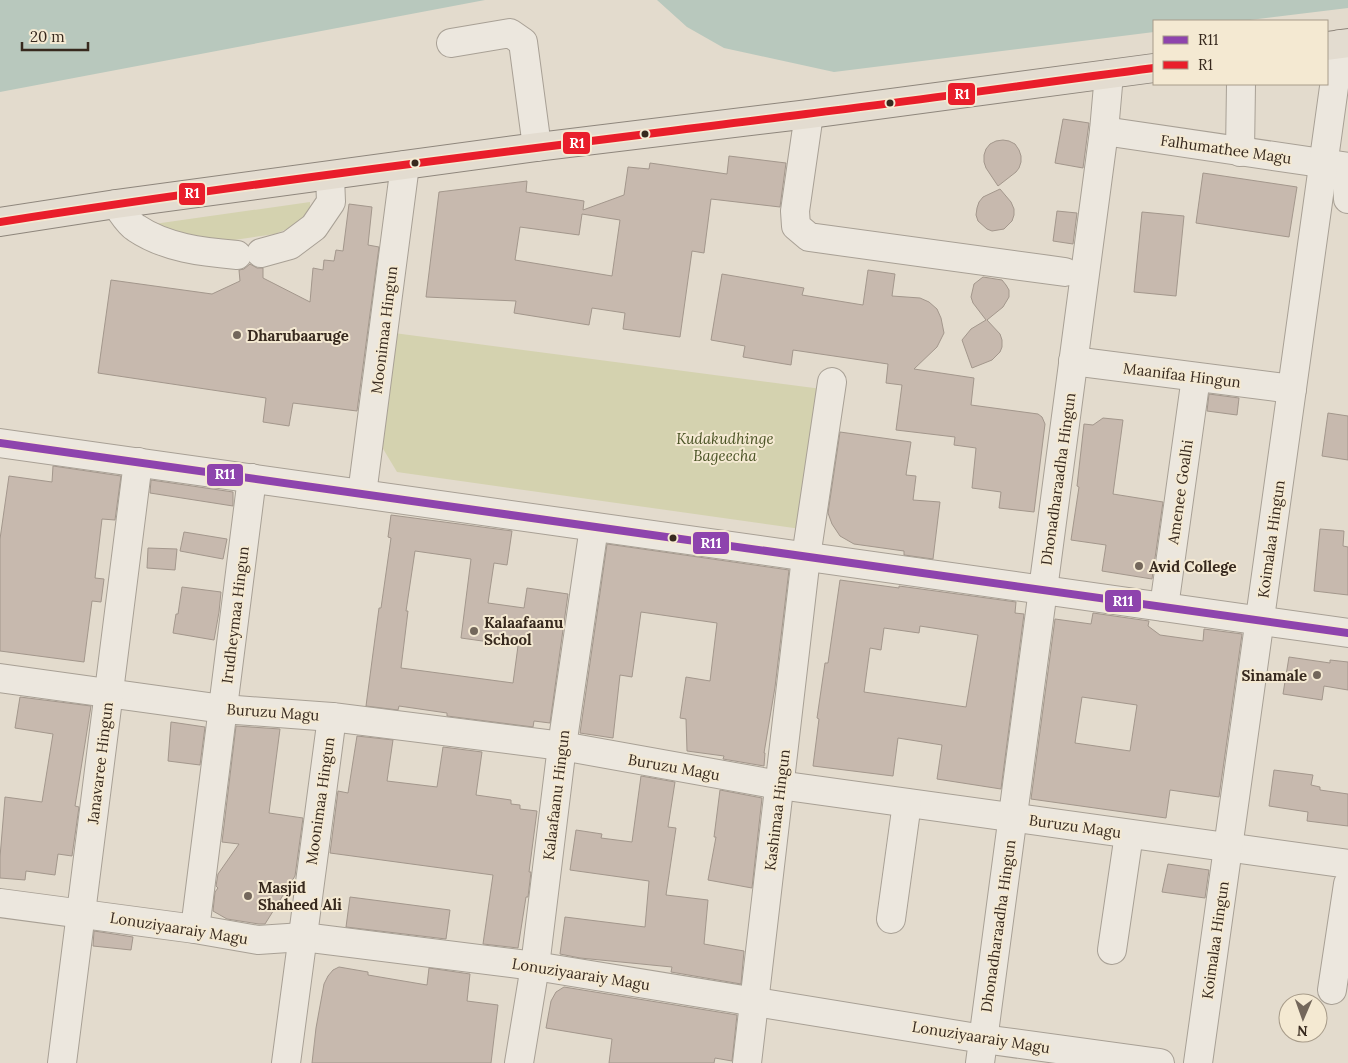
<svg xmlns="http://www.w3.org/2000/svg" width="1348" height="1063" font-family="Lora,serif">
  <rect width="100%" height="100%" fill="#e3dbcd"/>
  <!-- green -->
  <g fill="#d4d2af">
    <polygon points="310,202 310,212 299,224 275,234 221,242 185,240 154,224"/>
    <polygon points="394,333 822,389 801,529 397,472 382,447"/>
  </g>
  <!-- water -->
  <g fill="#b8c8bd">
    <polygon points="0,0 485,0 0,92"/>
    <polygon points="657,0 1348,0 1348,8 1242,21 1154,21 1154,32 834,72 724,48 687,27"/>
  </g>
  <!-- building -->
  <g fill="#c7b9ae" stroke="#a3978c" fill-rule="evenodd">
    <polygon points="1063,119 1089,123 1083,168 1055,163"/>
    <polygon points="1003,140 1009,141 1015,144 1019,150 1021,156 1021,162 1019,168 1016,172 998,186 986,168 984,162 984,155 986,149 990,144 996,141"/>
    <path d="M729,156L786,163L780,207L711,199L704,253L692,251L680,337L623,329L625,313L592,308L589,325L514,313L516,301L426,297L439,192L527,181L526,192L584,201L583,210L624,195L628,167L649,169L650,163L727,174ZM582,214L620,220L612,276L515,260L520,227L579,235Z"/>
    <polygon points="1203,173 1297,187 1289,237 1196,223"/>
    <polygon points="1000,189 1011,202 1014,209 1014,215 1012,221 1004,229 992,231 987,229 978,221 976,215 977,208 979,202 983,197"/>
    <polygon points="349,204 372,207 368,245 379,247 357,411 293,403 289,426 263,422 266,398 98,373 111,280 212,294 240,281 239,270 244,269 250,264 257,268 263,268 263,278 310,302 313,268 323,270 324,260 334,261 336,250 343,251"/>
    <polygon points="1057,211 1077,213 1073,244 1053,241"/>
    <polygon points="1142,212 1184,216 1176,296 1134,292"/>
    <polygon points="868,270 895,274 892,296 920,298 929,302 937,309 941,318 944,333 937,347 914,369 974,378 971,405 1038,414 1042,417 1045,424 1034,512 999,508 1001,492 972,488 976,448 954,445 955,437 896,430 902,385 886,383 888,364 793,350 791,365 743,357 745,346 711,340 722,274 804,288 802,295 863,305"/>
    <polygon points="983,277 1002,280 1006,285 1009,290 1009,297 1003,307 987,320 1000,334 1002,340 1002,347 1000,352 992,360 972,368 962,340 971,329 986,320 973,303 971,297 974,284"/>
    <polygon points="1209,394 1239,398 1237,415 1207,411"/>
    <polygon points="1328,413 1348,416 1348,460 1322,456"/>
    <polygon points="1103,418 1123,420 1113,494 1163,502 1152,579 1102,571 1106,545 1071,540 1079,487 1077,486 1084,424 1093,425"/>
    <polygon points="840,432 911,442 906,475 916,476 913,500 940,502 933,559 904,555 904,551 854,544 840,536 832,524 828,513"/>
    <polygon points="53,466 121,476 115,520 102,519 95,578 104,579 101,602 92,601 84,662 0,651 0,539 9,476 52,482"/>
    <polygon points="151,480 233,492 233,506 150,493"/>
    <path d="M391,515L512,531L507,565L494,563L488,603L524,608L527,588L568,594L550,723L534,721L533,727L447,716V713L399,706L398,710L366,706L379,608H381L391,538L388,537ZM415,551L471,559L461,638L518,646L513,683L401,668L408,611H406Z"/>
    <polygon points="1320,529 1344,531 1343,546 1348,547 1348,595 1314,591"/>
    <polygon points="184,532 227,539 223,559 180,551"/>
    <polygon points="607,544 789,570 775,687 764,753 765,753 764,766 723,759 724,756 687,751 686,719 680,718 686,677 710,681 717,623 641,612 632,677 620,675 613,738 580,733"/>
    <polygon points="148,548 177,549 175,570 147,568"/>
    <path d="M840,580L899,588V586L1016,602L1015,613L1024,614L1001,789L937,779L942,745L898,738L893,776L813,766L819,719L817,718L825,663H828ZM920,626L978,635L966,707L864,692L870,648L881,650L884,628L919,633Z"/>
    <polygon points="182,587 221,592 219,612 214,640 173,633 176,614 178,614"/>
    <path d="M1093,613L1149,621L1148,626L1160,635L1203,641L1204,629L1242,634L1219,797L1170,790L1166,818L1031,799L1055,619L1091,624ZM1082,697L1137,705L1130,751L1075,743Z"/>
    <polygon points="1289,657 1330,663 1330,660 1348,662 1348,690 1324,686 1322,700 1283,694"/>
    <polygon points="20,697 91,706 75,806 79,807 72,856 58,854 55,875 26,871 25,880 0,878 0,857 5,797 42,802 53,734 15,728"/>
    <polygon points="171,722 205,727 200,765 168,761"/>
    <polygon points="236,726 280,729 269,813 303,818 295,876 265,924 259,924 227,919 213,911 215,892 218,888 216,886 218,874 239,844 222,842"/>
    <polygon points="357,736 393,740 387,781 437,787 443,747 482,752 476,795 511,800 511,804 520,805 520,809 537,811 529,872 531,872 528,897 526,897 518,948 483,944 493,875 330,853 338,791 348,793"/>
    <polygon points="1274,770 1313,775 1311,785 1320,787 1320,790 1348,794 1348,826 1307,821 1308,812 1269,806"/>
    <polygon points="641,776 675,782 668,827 676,828 666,895 708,900 704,944 744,951 741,984 671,972 672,967 580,958 560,954 565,917 645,927 649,881 570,870 576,830 602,834 601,838 632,842"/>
    <polygon points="720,790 762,798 752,888 708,880 716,837 714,837"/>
    <polygon points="1168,864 1209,870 1205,898 1162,892"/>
    <polygon points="350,897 450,910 446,939 346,927"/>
    <polygon points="94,931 133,937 131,950 93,946"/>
    <polygon points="339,967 368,972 368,975 427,985 429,968 470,974 467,1001 498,1005 491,1063 312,1063 316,1028 324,984 328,976 333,970"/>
    <polygon points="564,987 737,1015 732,1061 715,1058 714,1063 609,1063 612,1039 546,1028 551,1001 556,992"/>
  </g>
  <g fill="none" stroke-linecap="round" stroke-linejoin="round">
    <!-- minor casing -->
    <g stroke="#a8a095" stroke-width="30">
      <g id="minor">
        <polyline points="451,43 510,33 523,42 537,147"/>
        <polyline points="809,114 795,211 796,226 809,237 1065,272"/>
        <polyline points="1104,131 1348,167"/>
        <polyline points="1240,152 1241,84"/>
        <polyline points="1346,167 1348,199"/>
        <path d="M116,204C122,212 128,223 136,228C166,248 202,252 237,255"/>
        <polyline points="261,253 290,245 314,227 331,202 330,176"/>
        <polyline points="1073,361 1292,389"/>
        <polyline points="0,443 1348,633"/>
        <polyline points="362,494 405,165"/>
        <polyline points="1164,607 1196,377"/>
        <polyline points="0,678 223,709 332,717 562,746 779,785 1348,864"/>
        <polyline points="0,903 195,929 258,940 303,937 535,966 983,1039 1160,1063"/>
        <polyline points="891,919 907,803"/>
        <polyline points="195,929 252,478"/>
        <polyline points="1112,950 1129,834"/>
        <polyline points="1332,990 1348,884"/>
        <polyline points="62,1063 138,462"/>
        <polyline points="286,1063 332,717"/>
        <polyline points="519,1063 535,966 562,746 594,527"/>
        <polyline points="747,1063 806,557 832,382"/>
        <polyline points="980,1063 1104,131 1109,74"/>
        <polyline points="1198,1063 1340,44"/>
      </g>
    </g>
    <!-- major casing -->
    <g stroke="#8e867c" stroke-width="30">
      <g id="major">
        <polyline points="1327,46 1348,43"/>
        <polyline points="0,222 116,204 537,147 809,114 1154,68"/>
      </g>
    </g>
    <!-- minor -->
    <use href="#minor" stroke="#ece7de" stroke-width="28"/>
    <!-- major -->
    <use href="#major" stroke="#e3dcd0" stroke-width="28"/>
    <!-- bus-1 casing -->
    <g stroke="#f4e9d2" stroke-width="11">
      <polyline id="bus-1" points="0,443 1348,633"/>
    </g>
    <!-- bus-2 casing -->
    <g stroke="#f4e9d2" stroke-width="11">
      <path id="bus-2" d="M0,222C268,180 537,148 806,114C922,100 1038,83 1154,68"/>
    </g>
    <!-- bus-1 -->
    <use href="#bus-1" stroke="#8e44ad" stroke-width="8"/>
    <!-- bus-2 -->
    <use href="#bus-2" stroke="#e91e2b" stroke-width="8"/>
  </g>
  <!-- markers -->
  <g fill="#37291e" stroke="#f4e9d2" stroke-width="2">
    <circle cx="890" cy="103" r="4.5"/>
    <circle cx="645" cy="134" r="4.5"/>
    <circle cx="415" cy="163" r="4.5"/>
    <circle cx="673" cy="538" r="4.5"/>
  </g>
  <g fill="#73675b" stroke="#f4e9d2" stroke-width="2">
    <circle cx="237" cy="335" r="5"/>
    <circle cx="1139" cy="566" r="5"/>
    <circle cx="474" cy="631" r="5"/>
    <circle cx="1317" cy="675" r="5"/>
    <circle cx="248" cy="896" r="5"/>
  </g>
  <g text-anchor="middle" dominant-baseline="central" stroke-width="4" stroke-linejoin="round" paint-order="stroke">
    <!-- street labels -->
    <g font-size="15" fill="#37291e" stroke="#f4e9d2">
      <text transform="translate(1226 149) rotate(8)">Falhumathee Magu</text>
      <text transform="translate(384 330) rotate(-83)">Moonimaa Hingun</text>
      <text transform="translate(1182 375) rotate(7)">Maanifaa Hingun</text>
      <text transform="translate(1058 479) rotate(-82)">Dhonadharaadha Hingun</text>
      <text transform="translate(1180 492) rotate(-82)">Amenee Goalhi</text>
      <text transform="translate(1271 539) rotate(-82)">Koimalaa Hingun</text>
      <text transform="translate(235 615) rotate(-83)">Irudheymaa Hingun</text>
      <text transform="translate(273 712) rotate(4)">Buruzu Magu</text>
      <text transform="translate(100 763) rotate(-83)">Janavaree Hingun</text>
      <text transform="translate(674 767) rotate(10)">Buruzu Magu</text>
      <text transform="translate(556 795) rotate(-83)">Kalaafaanu Hingun</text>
      <text transform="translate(320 801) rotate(-82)">Moonimaa Hingun</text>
      <text transform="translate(777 810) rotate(-83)">Kashimaa Hingun</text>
      <text transform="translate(1075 826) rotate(8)">Buruzu Magu</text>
      <text transform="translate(998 926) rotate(-82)">Dhonadharaadha Hingun</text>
      <text transform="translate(179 928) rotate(9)">Lonuziyaaraiy Magu</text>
      <text transform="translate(1215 940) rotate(-82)">Koimalaa Hingun</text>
      <text transform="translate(581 974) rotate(9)">Lonuziyaaraiy Magu</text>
      <text transform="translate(981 1037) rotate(9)">Lonuziyaaraiy Magu</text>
    </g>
    <!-- poi labels -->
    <g font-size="15" font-weight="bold" fill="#37291e" stroke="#f4e9d2" text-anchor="start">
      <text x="247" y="335">Dharubaaruge</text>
      <text x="1149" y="566">Avid College</text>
      <text x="484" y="622">Kalaafaanu<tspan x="484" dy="17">School</tspan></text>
      <text x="1307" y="675" text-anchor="end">Sinamale</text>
      <text x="258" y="887">Masjid<tspan x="258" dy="17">Shaheed Ali</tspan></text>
    </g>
    <!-- park labels -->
    <g font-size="15" font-style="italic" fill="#4a5325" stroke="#f4e9d2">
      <text x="725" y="438">Kudakudhinge<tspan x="725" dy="17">Bageecha</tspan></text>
    </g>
  </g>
  <g stroke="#f4e9d2" stroke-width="2">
    <rect x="947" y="82" width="29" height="24" rx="5" fill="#e91e2b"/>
    <rect x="562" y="131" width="29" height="24" rx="5" fill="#e91e2b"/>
    <rect x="178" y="182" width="28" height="24" rx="5" fill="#e91e2b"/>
    <rect x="206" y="463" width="38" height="24" rx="5" fill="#8e44ad"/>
    <rect x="692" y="531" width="38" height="24" rx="5" fill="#8e44ad"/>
    <rect x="1104" y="589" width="38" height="24" rx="5" fill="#8e44ad"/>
  </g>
  <g font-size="14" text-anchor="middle" font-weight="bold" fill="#fff">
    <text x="962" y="99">R1</text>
    <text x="577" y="148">R1</text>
    <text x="192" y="198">R1</text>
    <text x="225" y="479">R11</text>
    <text x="711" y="548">R11</text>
    <text x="1123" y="606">R11</text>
  </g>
  <!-- legend -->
  <rect x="1153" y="20" width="175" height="65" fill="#f4e9d2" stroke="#a89c8a"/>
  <rect x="1163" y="36" width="25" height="8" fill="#8e44ad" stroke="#a89c8a"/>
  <text x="1198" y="45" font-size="15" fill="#37291e">R11</text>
  <rect x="1163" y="61" width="25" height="8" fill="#e91e2b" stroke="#a89c8a"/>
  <text x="1198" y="70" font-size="15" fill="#37291e">R1</text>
  <!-- north arrow -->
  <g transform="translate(1303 1018) rotate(182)"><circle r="24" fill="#f4e9d2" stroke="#a89c8a"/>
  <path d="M0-4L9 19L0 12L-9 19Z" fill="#73675b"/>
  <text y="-8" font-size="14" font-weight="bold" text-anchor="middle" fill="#37291e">N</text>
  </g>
  <!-- scale -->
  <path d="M22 42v8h66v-8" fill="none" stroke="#37291e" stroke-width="2.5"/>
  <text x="30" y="42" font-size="15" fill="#37291e" stroke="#f4e9d2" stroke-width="4" paint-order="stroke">20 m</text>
</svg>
